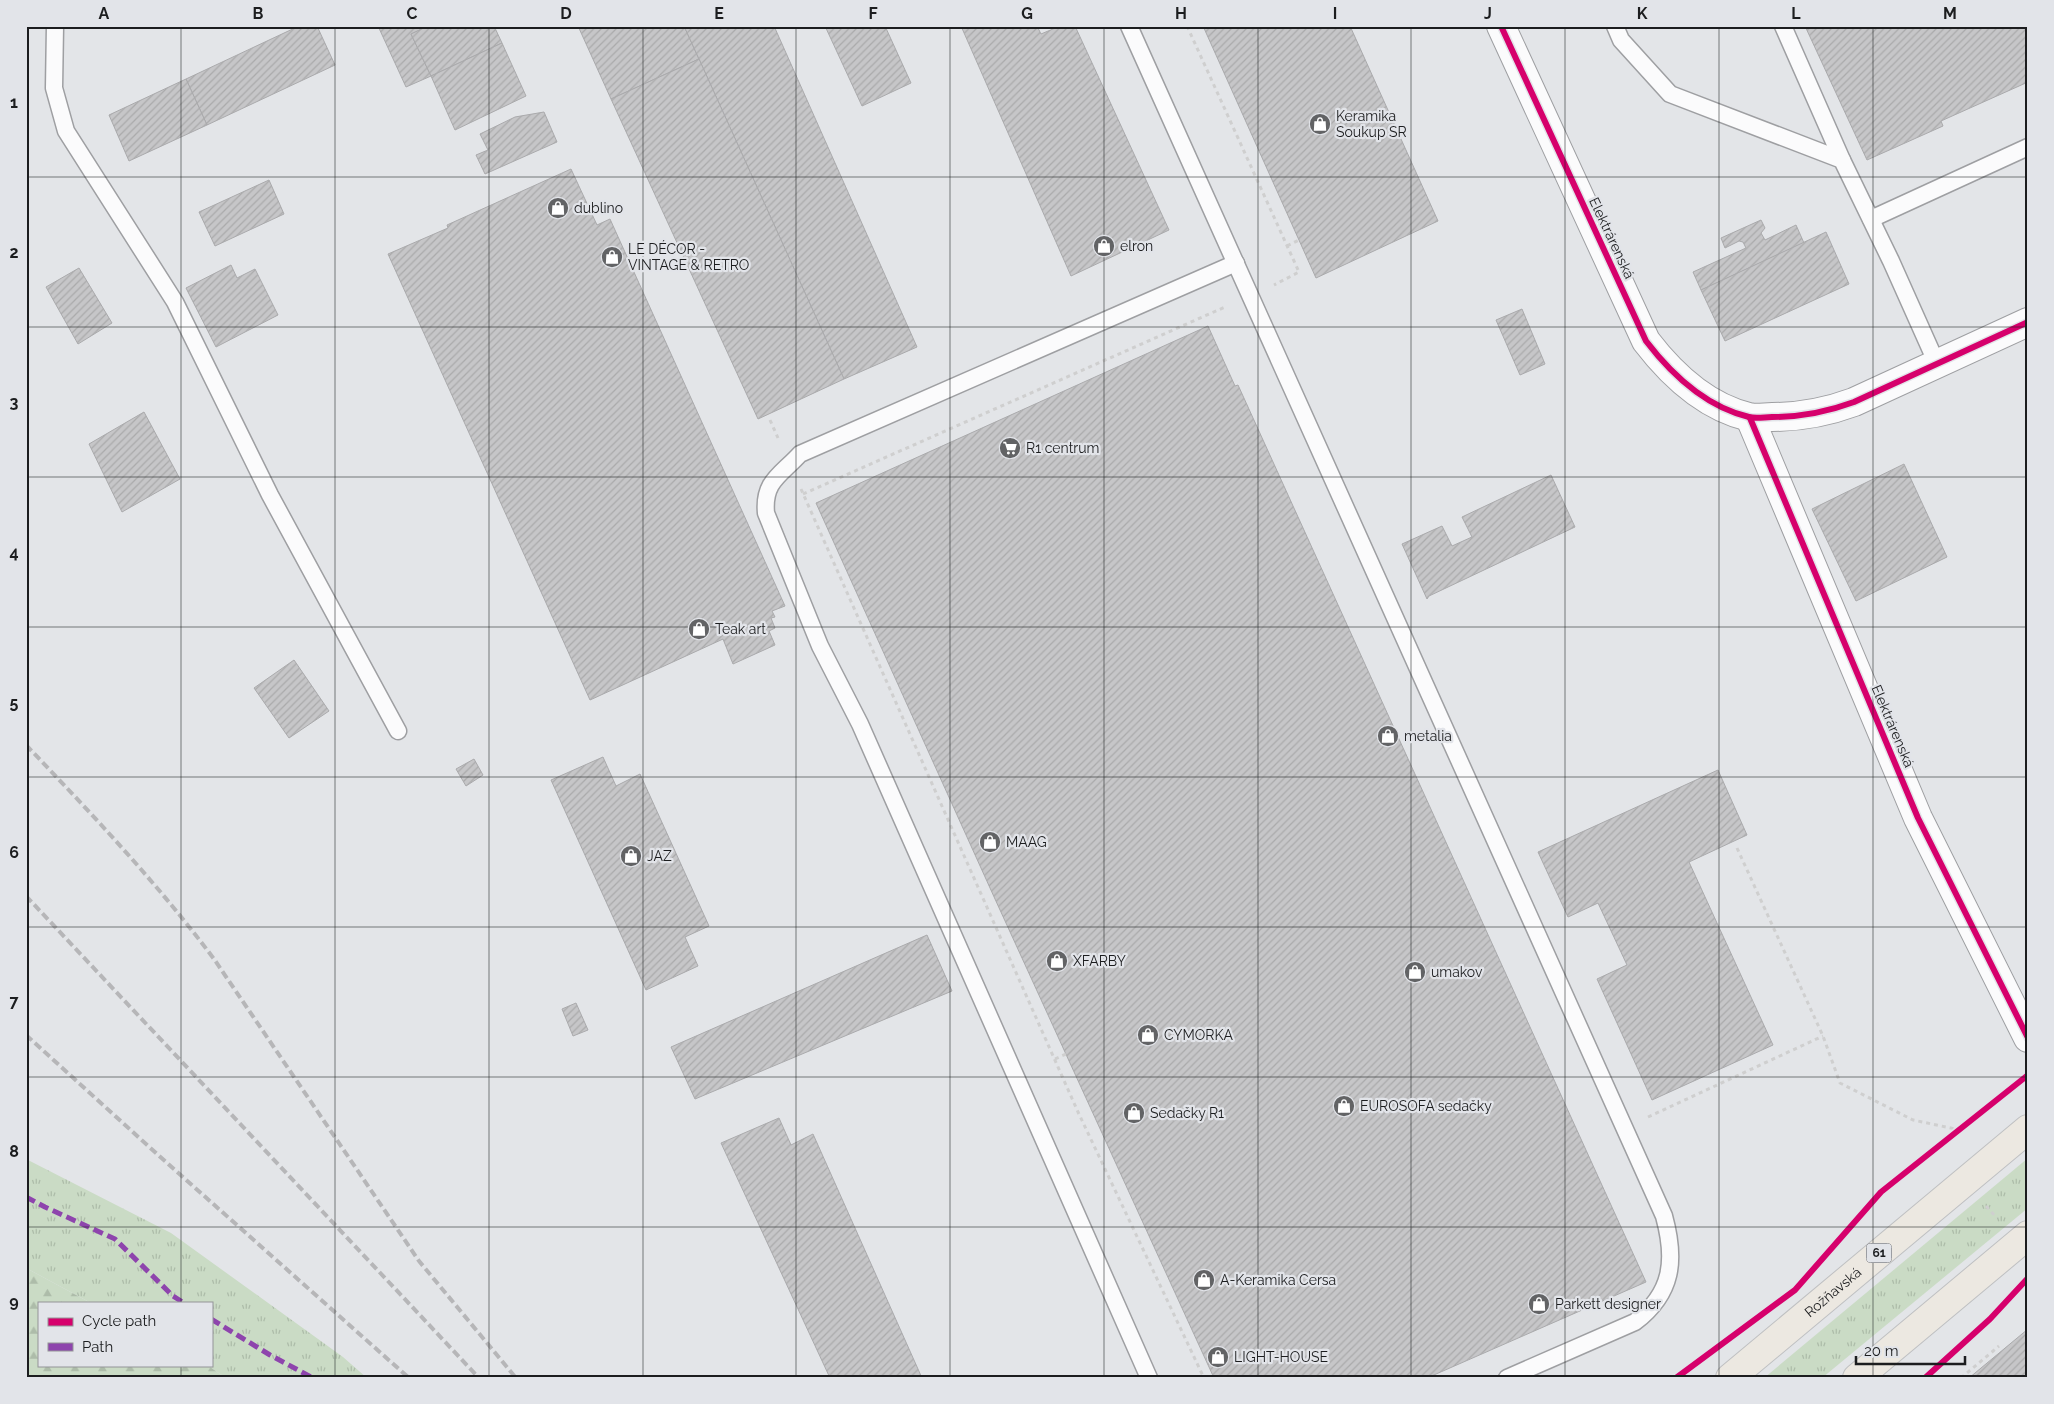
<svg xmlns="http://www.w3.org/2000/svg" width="2054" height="1404" font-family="Raleway,sans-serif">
  <defs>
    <pattern id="grass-tufts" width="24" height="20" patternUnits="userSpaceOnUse" patternTransform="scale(1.25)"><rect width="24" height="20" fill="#cadbc5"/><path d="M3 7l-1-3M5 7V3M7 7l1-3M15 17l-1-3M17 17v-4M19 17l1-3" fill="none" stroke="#adbca9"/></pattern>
    <pattern id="forest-firs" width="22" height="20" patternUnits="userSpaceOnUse" patternTransform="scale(1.25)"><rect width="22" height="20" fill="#cadbc5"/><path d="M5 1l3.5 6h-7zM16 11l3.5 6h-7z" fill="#adbca9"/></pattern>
    <pattern id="building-hatch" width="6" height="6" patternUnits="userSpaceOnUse" patternTransform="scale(1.25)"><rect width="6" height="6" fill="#c6c6c8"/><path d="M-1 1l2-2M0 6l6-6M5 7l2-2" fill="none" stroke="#aaaaab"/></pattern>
  </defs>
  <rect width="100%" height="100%" fill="#e3e5e8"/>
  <!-- grass -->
  <g fill="url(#grass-tufts)">
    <polygon points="2028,1158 2028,1208 1822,1378 1764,1378"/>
    <polygon points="26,1159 171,1233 343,1357 367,1378 226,1378 207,1365 211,1365 211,1303 91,1303 26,1268"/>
  </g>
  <!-- forest -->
  <polygon fill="url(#forest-firs)" points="26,1268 91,1303 39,1303 39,1365 207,1365 226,1378 26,1378"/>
  <!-- building -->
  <g fill="url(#building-hatch)" stroke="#aaaaac">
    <polygon points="299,26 317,26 335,65 207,125 186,79"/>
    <polygon points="378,26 428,26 411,34 431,76 406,87"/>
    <polygon points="428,26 494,26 502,43 431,76 411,34"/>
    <polygon points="578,26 684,26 699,59 611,99"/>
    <polygon points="684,26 774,26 917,347 844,379"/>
    <polygon points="825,26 885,26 911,83 862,106"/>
    <polygon points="961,26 1037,26 1041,34 1060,26 1075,26 1169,230 1071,276"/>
    <polygon points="1203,26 1350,26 1438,221 1316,278"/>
    <polygon points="1805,26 2028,26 2028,82 1941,121 1943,126 1867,160"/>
    <polygon points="502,43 526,96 455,130 431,76"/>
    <polygon points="699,59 844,379 758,419 611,99"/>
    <polygon points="186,79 207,125 129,161 109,115"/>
    <polygon points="544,112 557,142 485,174 476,155 488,150 480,134 515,117"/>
    <polygon points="571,169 597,225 610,219 785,606 772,611 775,617 771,618 775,628 769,631 775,645 733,664 723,639 590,700 388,254 448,228 447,225"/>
    <polygon points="269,180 284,214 215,246 199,212"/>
    <polygon points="1761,220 1765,228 1761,233 1765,240 1796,225 1804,243 1701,290 1693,272 1746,248 1743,242 1739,241 1725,248 1721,238"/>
    <polygon points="1826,232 1849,284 1725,341 1701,290"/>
    <polygon points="231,265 237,278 255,269 278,315 216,347 186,288"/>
    <polygon points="79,268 112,323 78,344 46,287"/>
    <polygon points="1522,309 1545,364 1520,375 1496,320"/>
    <polygon points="1208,326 1235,386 1238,385 1646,1282 1427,1378 1214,1378 995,899 816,503"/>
    <polygon points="144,412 180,479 122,512 89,444"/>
    <polygon points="1904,464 1947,557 1856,601 1812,509"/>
    <polygon points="1551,475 1575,527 1429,596 1427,599 1402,544 1442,526 1452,546 1472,537 1462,517"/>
    <polygon points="294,660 329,711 289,738 254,688"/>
    <polygon points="603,757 616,786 640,774 709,926 685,937 698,966 646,990 551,780"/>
    <polygon points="474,759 483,775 466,786 456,769"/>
    <polygon points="1718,770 1747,835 1689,862 1773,1045 1652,1100 1597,979 1627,965 1598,903 1568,917 1538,852"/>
    <polygon points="927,935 952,991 695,1099 671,1047"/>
    <polygon points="576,1003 588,1030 573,1036 562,1009"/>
    <polygon points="779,1118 791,1145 813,1134 922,1378 830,1378 721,1143"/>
    <polygon points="2028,1329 2028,1378 1969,1378"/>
  </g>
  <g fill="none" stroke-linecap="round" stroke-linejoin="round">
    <!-- service casing -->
    <g stroke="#9e9fa2" stroke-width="19">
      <g id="service">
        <polyline points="55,26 54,88 66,131 175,302 270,495 398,731"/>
        <path d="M1129,26L1664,1216C1676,1260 1673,1293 1635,1322L1507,1378"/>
        <polyline points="1615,26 1621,40 1670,94 1842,160 1891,261 1937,364"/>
        <polyline points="1783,26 1842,160"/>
        <polyline points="1871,219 2028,147"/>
        <path d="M1149,1378L860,724L820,646L766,513C763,481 781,475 800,454L1236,263"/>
      </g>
    </g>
    <!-- minor casing -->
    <g stroke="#9e9fa2" stroke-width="30">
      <g id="minor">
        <path d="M1501,26L1646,341C1672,375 1707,407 1749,417C1756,419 1765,417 1772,417C1802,417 1827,412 1854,402L2028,322"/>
        <polyline points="1750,418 1918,818 2028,1038"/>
      </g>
    </g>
    <!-- primary casing -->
    <g stroke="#bfc0c2" stroke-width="30">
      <g id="primary">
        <path id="s1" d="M1730,1378L2028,1129"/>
        <polyline points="1857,1378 2028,1235"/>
      </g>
    </g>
    <!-- path -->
    <g stroke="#cfcfcf" stroke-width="3" stroke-dasharray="4 4" stroke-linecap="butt">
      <polyline points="1187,26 1299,272 1274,285"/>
      <polyline points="1287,246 1299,240"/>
      <polyline points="770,420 778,438"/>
      <polyline points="801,489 1078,1112 1204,1378"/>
      <polyline points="803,494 1225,307"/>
      <polyline points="1737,848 1823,1036 1840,1083 1913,1120 1960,1130"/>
      <polyline points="1055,1059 1066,1054"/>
      <polyline points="1648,1117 1823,1036"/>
      <polyline points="1986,1206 1997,1218"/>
      <polyline points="1961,1378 1999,1346"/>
    </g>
    <!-- service -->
    <use href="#service" stroke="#fbfbfc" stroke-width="16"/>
    <!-- minor -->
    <use href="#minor" stroke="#fbfbfc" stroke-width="28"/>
    <!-- primary -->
    <use href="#primary" stroke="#ece8e1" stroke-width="28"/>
    <!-- rail -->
    <g stroke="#b6b6b8" stroke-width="4" stroke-dasharray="8 4" stroke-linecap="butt">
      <path d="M26,745C92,814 157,883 214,959L419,1261L516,1378"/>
      <polyline points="26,896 479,1378"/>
      <polyline points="26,1035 157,1154 409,1378"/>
    </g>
    <!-- quiet -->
    <g stroke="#8e44ad" stroke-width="5" stroke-dasharray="10 5" stroke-linecap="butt">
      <polyline points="26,1197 45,1207 115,1239 173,1296 184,1303"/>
      <polyline points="211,1319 270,1355 313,1378"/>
    </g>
    <!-- cycleway casing -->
    <g stroke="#e2e4e9" stroke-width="9">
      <g id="cycleway">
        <path d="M1501,26L1646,341C1672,375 1707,407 1749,417C1756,419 1765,417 1772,417C1802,417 1827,412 1854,402L2028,322"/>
        <polyline points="1750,418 1918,818 2028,1038"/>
        <polyline points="1676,1378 1795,1290 1881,1192 2028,1075"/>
        <polyline points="1925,1378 1990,1319 2028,1278"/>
      </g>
    </g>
    <!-- cycleway -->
    <use href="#cycleway" stroke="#d6006c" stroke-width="6"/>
  </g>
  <!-- grid -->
  <path fill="none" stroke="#1c1d1f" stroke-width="1" stroke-opacity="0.55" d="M181,26V1303M335,26V1378M489,26V1378M643,26V1378M796,26V1378M950,26V1378M1104,26V1378M1258,26V1378M1411,26V1378M1565,26V1378M1719,26V1378M1873,26V1378M26,177H2028M26,327H2028M26,477H2028M26,627H2028M26,777H2028M26,927H2028M26,1077H2028M26,1227H2028M181,1365V1378"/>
  <!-- icons -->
  <defs>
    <g id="shop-disc" transform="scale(1.125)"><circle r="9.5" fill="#626365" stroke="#e2e4e9"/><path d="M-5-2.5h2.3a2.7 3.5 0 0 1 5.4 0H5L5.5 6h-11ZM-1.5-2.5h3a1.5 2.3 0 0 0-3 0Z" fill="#fff"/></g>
    <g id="supermarket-disc" transform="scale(1.125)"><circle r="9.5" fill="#626365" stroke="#e2e4e9"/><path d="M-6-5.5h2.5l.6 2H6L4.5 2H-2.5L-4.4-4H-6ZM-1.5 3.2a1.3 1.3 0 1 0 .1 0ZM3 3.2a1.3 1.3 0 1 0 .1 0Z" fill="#fff"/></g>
  </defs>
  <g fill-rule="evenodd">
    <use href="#shop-disc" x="1320" y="124"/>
    <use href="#shop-disc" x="558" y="208"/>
    <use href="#shop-disc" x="1104" y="246"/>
    <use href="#shop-disc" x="612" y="257"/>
    <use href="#supermarket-disc" x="1010" y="448"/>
    <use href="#shop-disc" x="699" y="629"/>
    <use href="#shop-disc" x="1388" y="736"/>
    <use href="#shop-disc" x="990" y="842"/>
    <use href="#shop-disc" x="631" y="856"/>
    <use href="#shop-disc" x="1057" y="961"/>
    <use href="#shop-disc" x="1415" y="972"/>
    <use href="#shop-disc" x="1148" y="1035"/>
    <use href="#shop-disc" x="1344" y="1106"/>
    <use href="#shop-disc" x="1134" y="1113"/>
    <use href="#shop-disc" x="1204" y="1280"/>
    <use href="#shop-disc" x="1539" y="1304"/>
    <use href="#shop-disc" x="1218" y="1357"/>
  </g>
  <g text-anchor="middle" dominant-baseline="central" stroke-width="4.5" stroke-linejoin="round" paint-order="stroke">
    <!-- shield labels -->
    <rect fill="#e2e4e9" stroke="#57595c" stroke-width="1" x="1866.5" y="1243.5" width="25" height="19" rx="4"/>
    <g font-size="12" font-weight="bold" fill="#1c1d1f">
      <text x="1879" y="1253">61</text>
    </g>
    <!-- poi labels -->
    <g font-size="14" fill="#1c1d1f" stroke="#e2e4e9" text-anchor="start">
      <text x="1336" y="116">Keramika<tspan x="1336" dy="16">Soukup SR</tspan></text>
      <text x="574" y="208">dublino</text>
      <text x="1120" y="246">elron</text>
      <text x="628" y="249">LE DÉCOR -<tspan x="628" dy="16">VINTAGE &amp; RETRO</tspan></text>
      <text x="1026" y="448">R1 centrum</text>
      <text x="715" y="629">Teak art</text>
      <text x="1404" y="736">metalia</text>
      <text x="1006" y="842">MAAG</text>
      <text x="647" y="856">JAZ</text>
      <text x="1073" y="961">XFARBY</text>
      <text x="1431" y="972">umakov</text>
      <text x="1164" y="1035">CYMORKA</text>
      <text x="1360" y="1106">EUROSOFA sedačky</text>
      <text x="1150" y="1113">Sedačky R1</text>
      <text x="1220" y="1280">A-Keramika Cersa</text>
      <text x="1555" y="1304">Parkett designer</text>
      <text x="1234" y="1357">LIGHT-HOUSE</text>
    </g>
    <!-- street labels -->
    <g font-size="14" fill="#1c1d1f" stroke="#e2e4e9">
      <text transform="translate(1612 238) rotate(65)">Elektrárenská</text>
      <text transform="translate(1893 726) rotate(67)">Elektrárenská</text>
      <text stroke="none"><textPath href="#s1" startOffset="134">Rožňavská</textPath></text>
    </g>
  </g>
  <!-- border -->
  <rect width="2054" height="1404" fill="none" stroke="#e2e4e9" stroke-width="55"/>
  <!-- legend -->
  <rect x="38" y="1302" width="175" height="65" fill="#e2e4e9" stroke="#939498"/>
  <rect x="48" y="1318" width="25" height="8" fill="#d6006c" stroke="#939498"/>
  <text x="82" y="1326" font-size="15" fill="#1c1d1f">Cycle path</text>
  <rect x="48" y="1343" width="25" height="8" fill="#8e44ad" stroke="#939498"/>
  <text x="82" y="1352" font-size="15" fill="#1c1d1f">Path</text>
  <!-- scale -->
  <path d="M1856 1356v8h109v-8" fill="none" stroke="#1c1d1f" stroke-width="2.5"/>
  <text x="1864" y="1356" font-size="15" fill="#1c1d1f" stroke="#e2e4e9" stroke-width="4" paint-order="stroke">20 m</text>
  <rect x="28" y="28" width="1998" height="1348" fill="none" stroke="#1c1d1f" stroke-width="2"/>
  <g font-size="16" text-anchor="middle" font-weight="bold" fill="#1c1d1f">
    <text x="104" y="19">A</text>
    <text x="258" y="19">B</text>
    <text x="412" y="19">C</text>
    <text x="566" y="19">D</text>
    <text x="719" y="19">E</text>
    <text x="873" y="19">F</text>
    <text x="1027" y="19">G</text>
    <text x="1181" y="19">H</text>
    <text x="1335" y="19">I</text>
    <text x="1488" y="19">J</text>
    <text x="1642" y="19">K</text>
    <text x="1796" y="19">L</text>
    <text x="1950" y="19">M</text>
    <text x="14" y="108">1</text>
    <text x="14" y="258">2</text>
    <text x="14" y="408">3</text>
    <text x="14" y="558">4</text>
    <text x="14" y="708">5</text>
    <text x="14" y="858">6</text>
    <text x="14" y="1007">7</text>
    <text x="14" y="1157">8</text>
    <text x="14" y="1307">9</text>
  </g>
</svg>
